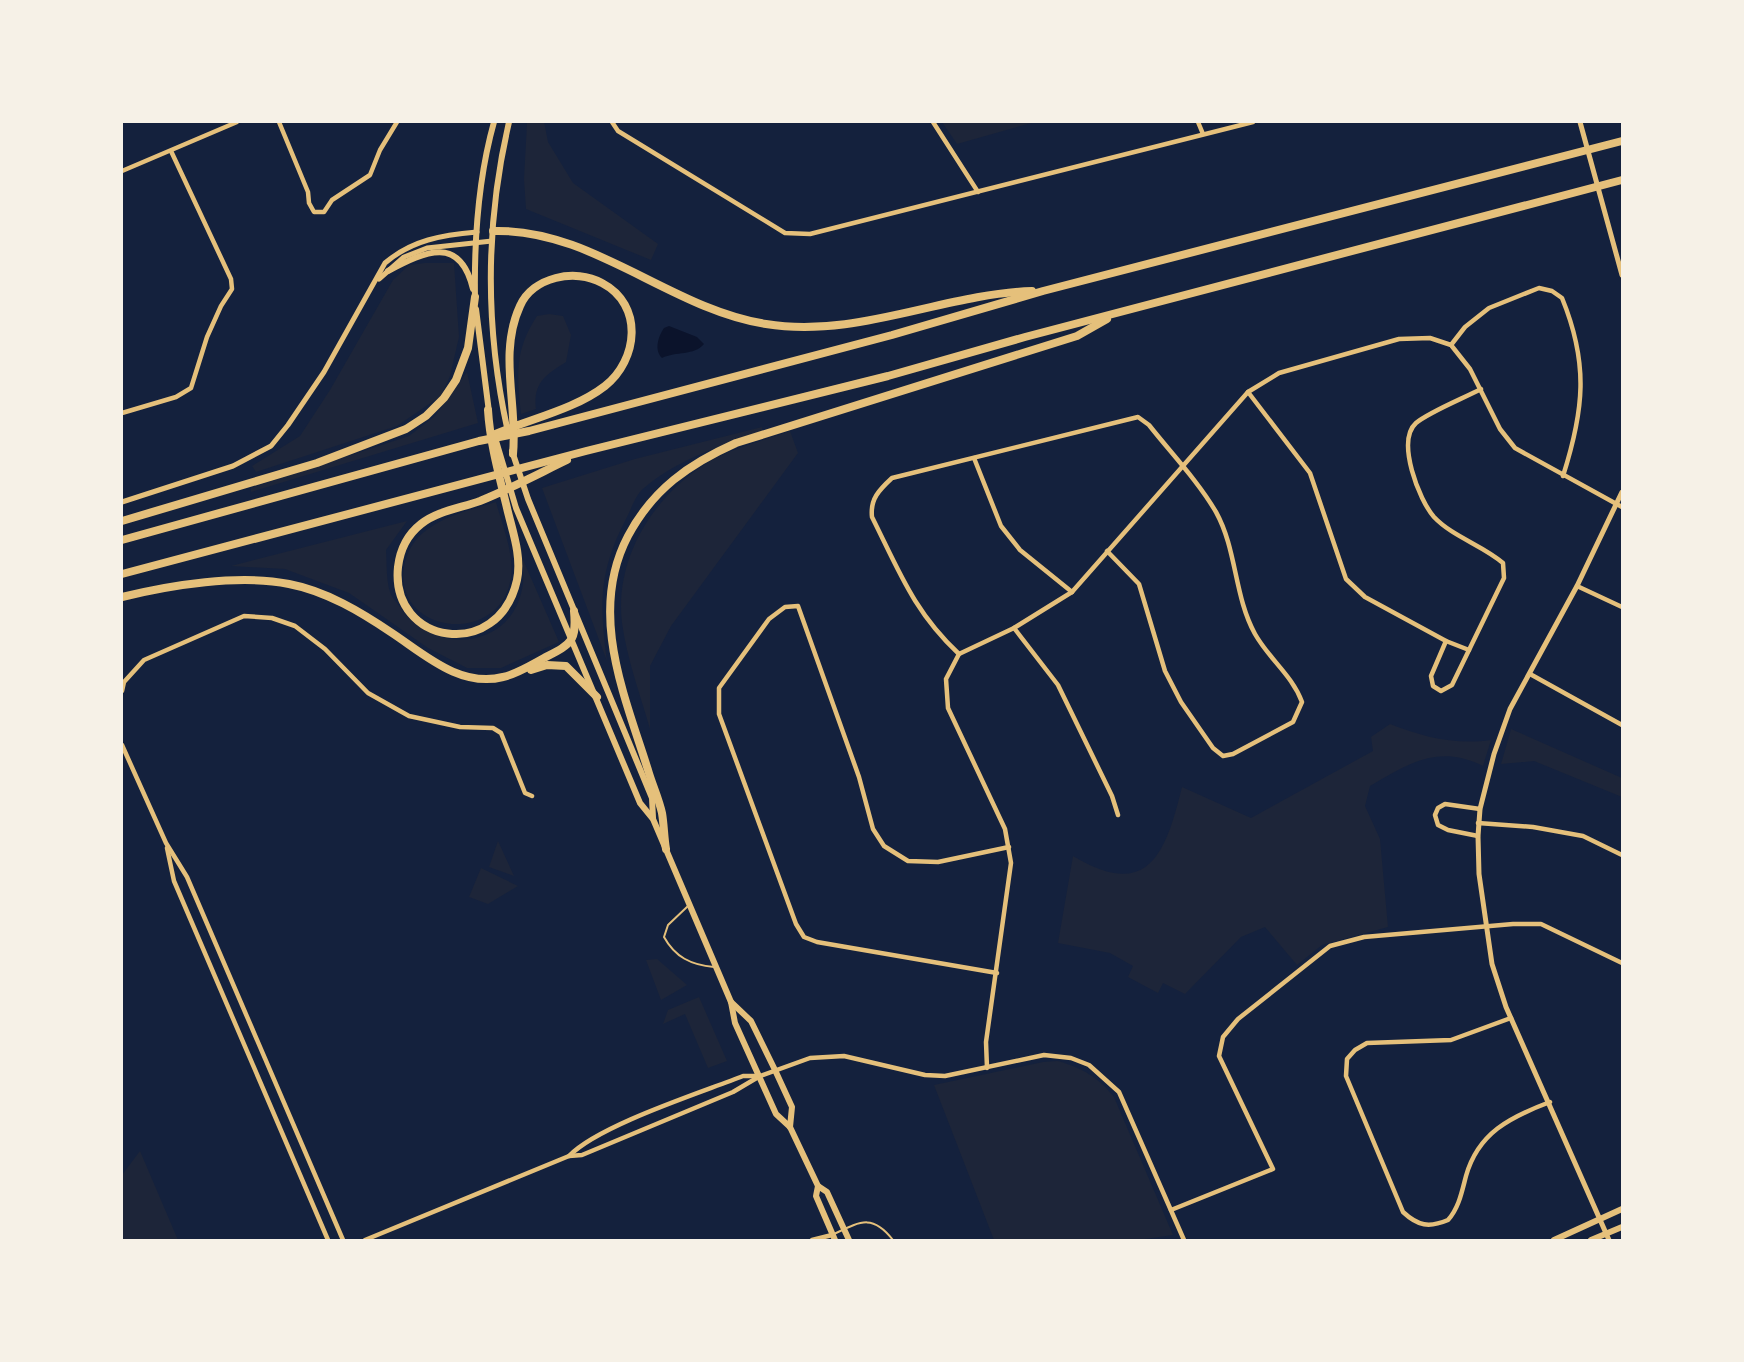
<svg xmlns="http://www.w3.org/2000/svg" width="1744" height="1362" font-family="'Space Grotesk',sans-serif">
  <rect width="100%" height="100%" fill="#14213d"/>
  <!-- green -->
  <g fill="#1d2539">
    <polygon points="544,122 548,142 573,183 658,244 651,260 526,209 524,179 527,123"/>
    <polygon points="942,122 1035,122 957,144"/>
    <polygon points="425,263 454,263 459,337 450,376 441,396 397,426 256,472 252,466 300,436 330,390 393,280 409,265"/>
    <path d="M549,314L563,316L571,335L566,362C545,375 533,383 536,409L521,414C517,375 514,351 537,316Z"/>
    <polygon points="467,372 478,423 251,492 251,488 409,436 435,416"/>
    <path d="M762,427V431C721,446 678,459 644,488C636,494 632,507 628,515C599,570 599,601 607,661L542,488L635,459Z"/>
    <path d="M790,431L798,453L671,626L650,666V729C640,694 627,659 622,623C614,556 656,492 712,460C736,447 765,440 790,431Z"/>
    <path d="M496,502C502,525 514,552 511,577C501,649 388,634 405,562C409,548 416,537 428,529C447,515 473,509 496,502Z"/>
    <path d="M407,521L386,550C387,564 386,579 390,592C391,597 397,602 400,607C434,657 515,650 523,583C524,574 522,564 521,555L559,642L501,668H467L428,648L349,593L285,569L231,566Z"/>
    <path d="M1390,724C1423,737 1455,745 1491,740L1483,766C1439,744 1409,763 1370,786L1365,806L1380,839L1388,927L1322,945L1297,965L1265,927L1241,937L1185,994L1163,983L1158,993L1128,977L1133,966L1110,953L1058,943L1073,856C1149,902 1166,852 1182,787L1251,818L1373,751L1371,737Z"/>
    <polygon points="1511,729 1622,778 1622,797 1534,761 1501,764"/>
    <polygon points="498,841 514,876 489,867"/>
    <polygon points="481,868 518,886 488,904 469,897"/>
    <polygon points="657,959 687,985 661,1000 646,960"/>
    <polygon points="699,997 727,1061 708,1068 685,1014 663,1024 668,1010"/>
    <path d="M1058,1061C1082,1068 1098,1077 1114,1097L1173,1235L1138,1240H994L934,1085L1043,1062Z"/>
    <polygon points="140,1151 178,1240 122,1240 122,1175"/>
  </g>
  <!-- water -->
  <path fill="#0b132b" d="M669,326L697,337L704,344C694,356 676,351 662,358C654,350 658,337 664,328Z"/>
  <g fill="none" stroke-linecap="round" stroke-linejoin="round">
    <!-- service -->
    <g stroke="#e5c07b" stroke-width="2">
      <path d="M688,906L668,925L664,937C675,957 691,965 714,967"/>
      <path d="M834,1234C861,1221 873,1214 893,1240"/>
    </g>
    <!-- minor -->
    <g stroke="#e5c07b" stroke-width="4.5">
      <polyline points="279,122 308,192 309,203 314,212 324,212 332,200 370,175 380,150 397,122"/>
      <polyline points="612,122 618,131 785,233 810,234 1253,122"/>
      <polyline points="933,122 978,192"/>
      <polyline points="1198,122 1203,134"/>
      <polyline points="122,171 237,122"/>
      <path d="M1451,345L1465,327L1489,308L1539,288L1552,291L1562,298C1589,364 1584,410 1563,476"/>
      <polyline points="1248,392 1310,473 1346,579 1365,597 1446,641 1469,650"/>
      <polyline points="122,413 176,397 191,388 207,337 221,306 232,289 231,279 171,151"/>
      <polyline points="974,458 1001,526 1020,550 1072,592"/>
      <polyline points="1577,586 1622,607"/>
      <polyline points="1014,628 1058,685 1112,796 1118,815"/>
      <path d="M1446,641L1431,676L1433,686L1441,691L1452,685L1504,578L1503,563C1482,545 1453,537 1434,517C1419,500 1396,441 1416,423C1429,412 1464,398 1481,389"/>
      <path d="M959,654C914,612 899,571 872,517C870,499 879,490 892,478L1138,417L1149,425C1171,453 1198,481 1216,512C1237,550 1234,596 1255,634C1269,659 1292,675 1302,702L1293,722L1233,754L1223,756L1213,748L1181,702L1165,671L1139,584L1107,551"/>
      <polyline points="1530,674 1622,725"/>
      <polyline points="122,691 124,682 144,660 244,616 272,618 295,626 325,649 368,693 409,716 460,727 493,728 501,733 525,793 532,796"/>
      <polyline points="122,745 166,843 187,877 343,1240"/>
      <polyline points="1478,823 1533,827 1583,836 1622,855"/>
      <polyline points="1478,836 1448,830 1438,825 1435,815 1438,808 1445,804 1480,809"/>
      <polyline points="167,848 174,881 328,1240"/>
      <polyline points="997,973 817,942 804,937 796,924 719,714 719,688 769,619 785,607 798,606 859,777 873,829 884,846 908,861 938,862 1009,847"/>
      <path d="M1511,1018L1451,1040L1367,1043L1355,1050L1347,1059L1346,1076L1403,1212C1418,1226 1429,1228 1448,1220C1459,1208 1462,1191 1466,1176C1478,1133 1510,1117 1550,1102"/>
      <polyline points="987,1068 986,1042 1011,863 1005,829 948,708 946,679 959,654 1014,628 1072,592 1248,392 1279,373 1399,339 1430,338 1451,345 1470,369 1500,429 1515,448 1622,507"/>
      <path d="M569,1156C599,1125 700,1093 743,1076H760"/>
      <polyline points="1171,1210 1273,1169 1219,1056 1223,1037 1238,1019 1330,946 1364,937 1513,924 1541,924 1622,963"/>
      <polyline points="365,1240 569,1156 582,1155 733,1092 760,1076 810,1058 844,1056 925,1075 945,1076 1044,1055 1071,1058 1089,1065 1119,1092 1184,1240"/>
      <polyline points="812,1240 832,1235"/>
    </g>
    <!-- tertiary -->
    <g stroke="#e5c07b" stroke-width="5">
      <polyline points="1580,122 1622,275"/>
      <polyline points="379,279 404,257 427,248 492,241"/>
      <path d="M122,502L233,466L271,446L288,425L324,372L385,263C412,240 442,235 477,232"/>
      <polyline points="1609,1240 1506,1007 1492,964 1479,874 1478,836 1480,809 1494,754 1510,709 1577,586 1622,492"/>
    </g>
    <!-- secondary -->
    <g stroke="#e5c07b" stroke-width="6">
      <path d="M388,271C426,251 460,235 473,289"/>
      <path d="M475,299C474,240 478,179 494,122"/>
      <polyline points="476,309 489,412"/>
      <path d="M508,432C485,329 485,225 509,122"/>
      <polyline points="494,434 516,508 640,803 653,819 731,1002 735,1023 776,1114 790,1127 818,1186 827,1192 849,1240"/>
      <polyline points="512,451 528,499 652,798 653,818"/>
      <polyline points="731,1002 751,1021 775,1070 792,1107 790,1127"/>
      <polyline points="818,1186 816,1196 835,1240"/>
      <polyline points="1554,1240 1622,1209"/>
      <polyline points="1591,1240 1622,1227"/>
    </g>
    <!-- motorway -->
    <g stroke="#e5c07b" stroke-width="8">
      <path d="M493,231C592,228 670,309 766,324C856,339 943,294 1032,291"/>
      <path d="M488,410C490,443 499,475 507,508C512,530 522,556 517,580C499,662 390,645 398,567C400,550 407,535 421,524C437,511 461,508 480,501C510,489 538,474 567,460"/>
      <path d="M493,435C529,419 574,410 605,386C638,360 644,305 602,283C575,268 533,277 520,306C498,354 518,405 513,454"/>
      <polyline points="122,521 317,463 406,429 426,416 444,398 456,380 468,348 475,297"/>
      <polyline points="122,540 479,441 529,431 892,335 1043,291 1622,141"/>
      <polyline points="122,574 586,451 888,376 1025,337 1622,180"/>
      <path d="M122,597C171,585 239,574 289,584C326,591 361,612 392,633C424,654 460,688 503,677C517,674 531,665 544,658C571,644 577,642 574,611"/>
      <polyline points="531,670 547,665 566,666 597,697"/>
      <path d="M666,849C664,837 664,825 662,813C659,799 652,784 648,770C624,694 588,612 628,536C653,489 689,464 736,443L1077,336L1107,319"/>
    </g>
  </g>
  <!-- border -->
  <rect width="1744" height="1362" fill="none" stroke="#f6f1e7" stroke-width="246"/>
</svg>
